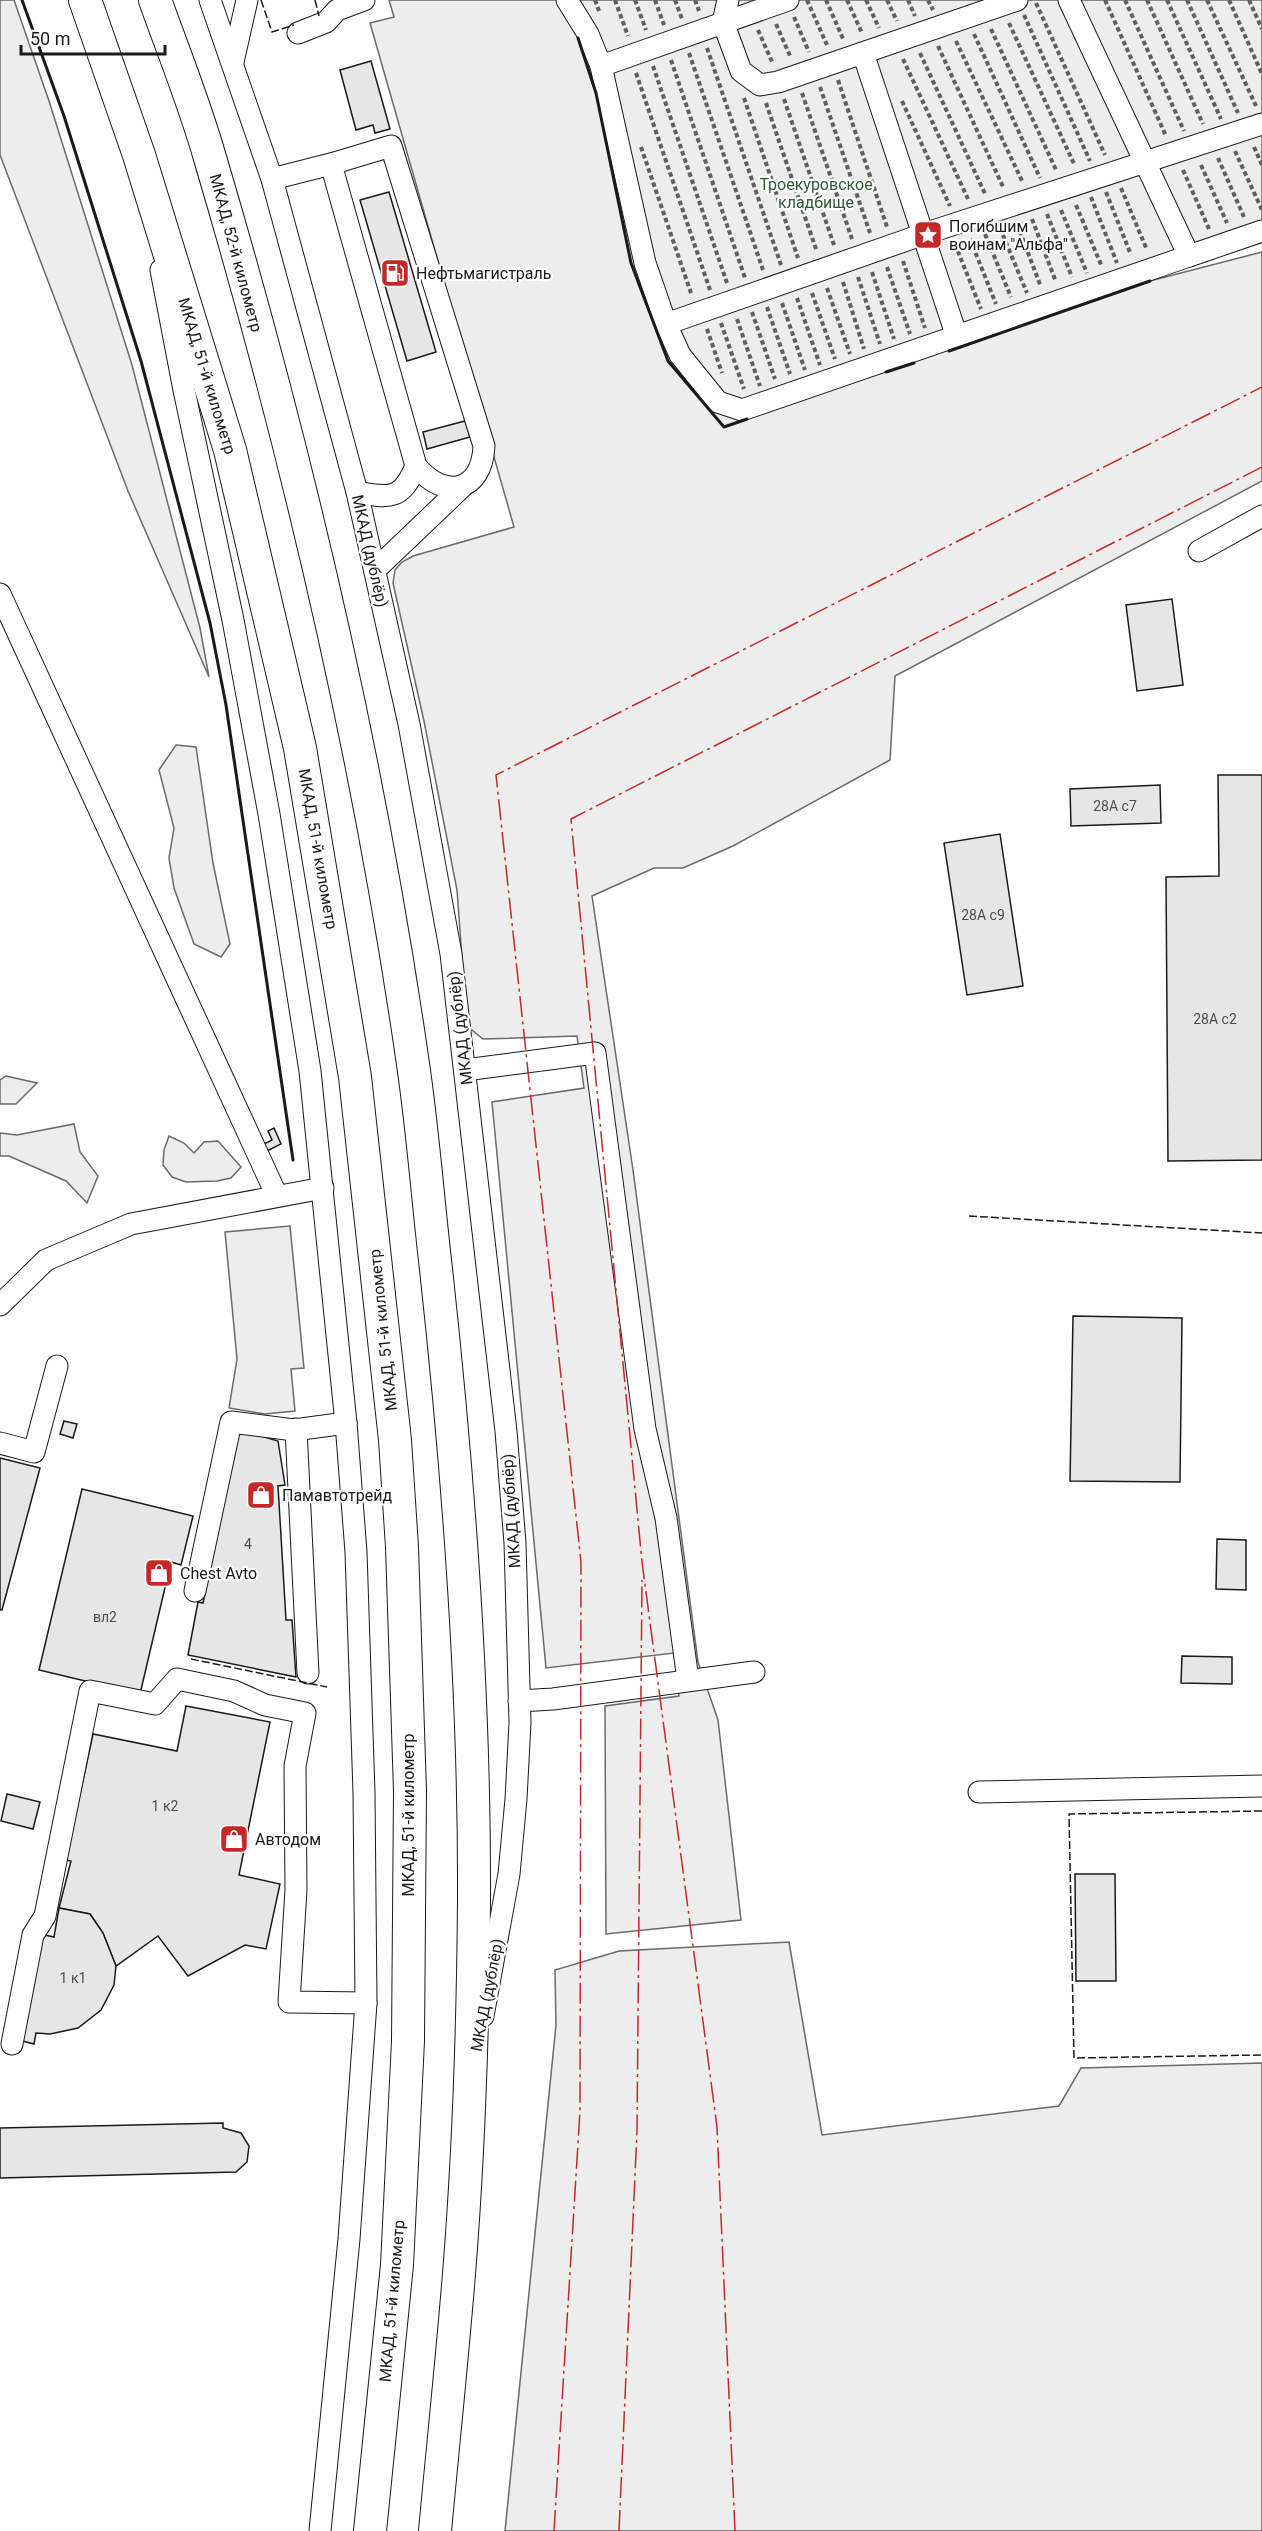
<svg xmlns="http://www.w3.org/2000/svg" width="1262" height="2531" font-family="Roboto,sans-serif">
  <rect width="100%" height="100%" fill="#fff"/>
  <!-- built -->
  <g fill="#ededed" stroke="#6a6a6a" stroke-width="1.5">
    <polygon points="0,0 14,0 49,101 132,365 200,628 209,677 128,491 0,155"/>
    <polygon points="389,0 1262,0 1262,239 1146,282 1262,252 1262,481 895,676 890,760 733,846 683,868 654,868 592,896 633,1170 698,1662 718,1720 741,1920 606,1934 605,1706 679,1696 674,1653 546,1668 492,1102 584,1088 577,1036 483,1039 467,1026 457,890 424,721 393,583 395,570 402,562 413,556 514,527 370,23 394,17"/>
    <polygon points="176,745 196,747 213,863 230,944 221,957 194,944 174,888 169,858 174,828 159,770"/>
    <polygon points="6,1076 37,1083 16,1104 0,1104 0,1080"/>
    <polygon points="74,1124 80,1152 98,1176 87,1203 66,1181 9,1156 0,1156 0,1133 17,1135"/>
    <polygon points="169,1136 184,1143 194,1153 204,1142 218,1141 241,1167 231,1178 217,1181 186,1182 172,1177 163,1165 164,1150"/>
    <polygon points="290,1226 304,1368 291,1369 295,1411 265,1414 229,1408 237,1359 225,1232"/>
    <polygon points="789,1942 822,2135 1059,2106 1081,2068 1262,2063 1262,2531 505,2531 556,2025 555,1970 619,1951"/>
  </g>
  <!-- building -->
  <g fill="#e6e6e6" stroke="#1a1a1a" stroke-width="1.5">
    <polygon points="371,61 390,129 375,133 373,125 356,130 340,70"/>
    <polygon points="389,192 436,352 407,361 360,200"/>
    <polygon points="465,421 470,437 427,449 423,432"/>
    <polygon points="1172,599 1183,685 1137,691 1126,605"/>
    <polygon points="1218,775 1262,775 1262,1160 1168,1161 1166,877 1219,876"/>
    <polygon points="1160,785 1161,823 1071,826 1070,789"/>
    <polygon points="1000,834 1023,986 967,995 944,843"/>
    <polygon points="274,1128 281,1144 267,1151 264,1144 272,1140 268,1131"/>
    <polygon points="1073,1316 1182,1318 1180,1482 1070,1481"/>
    <polygon points="64,1421 77,1424 73,1438 60,1434"/>
    <polygon points="237,1429 278,1441 285,1485 278,1486 286,1620 292,1620 296,1677 188,1655 198,1602 203,1603"/>
    <polygon points="0,1458 40,1468 2,1610 0,1610"/>
    <polygon points="82,1489 193,1516 181,1565 171,1562 140,1694 39,1670"/>
    <polygon points="1217,1539 1246,1540 1246,1590 1216,1589"/>
    <polygon points="1182,1656 1232,1657 1232,1684 1181,1683"/>
    <polygon points="186,1706 270,1722 239,1875 280,1884 266,1949 245,1945 188,1976 158,1936 116,1966 103,1933 90,1914 59,1908 71,1861 66,1860 93,1734 177,1751"/>
    <polygon points="7,1794 40,1802 33,1829 1,1821"/>
    <polygon points="1075,1874 1115,1874 1116,1981 1076,1981"/>
    <polygon points="59,1908 90,1914 103,1933 116,1966 114,1985 101,2010 78,2028 50,2034 36,2033 34,2044 18,2040 40,1934 54,1937"/>
    <polygon points="223,2123 223,2128 241,2133 249,2146 247,2162 236,2172 0,2178 0,2128"/>
  </g>
  <g fill="none" stroke-linecap="round" stroke-linejoin="round">
    <!-- minor casing -->
    <g stroke="#1a1a1a" stroke-width="23">
      <g id="minor">
        <polyline points="210,0 272,179 357,492 409,724 451,954 506,1431 515,1543 520,1723 516,1799 509,1874 483,2016"/>
        <polyline points="567,0 588,34 601,66"/>
        <polyline points="728,0 723,22 741,71 760,85 778,82 1017,0"/>
        <polyline points="788,0 601,66 645,263 666,324 680,355 718,402 742,410 1189,256 1069,0"/>
        <polyline points="298,33 326,22 337,10 364,0"/>
        <polyline points="863,53 957,337"/>
        <polyline points="233,62 247,0"/>
        <path d="M391,146L484,446C482,493 444,500 416,466L331,164Z"/>
        <polyline points="272,179 331,164"/>
        <polyline points="1189,256 1262,231"/>
        <polyline points="161,270 184,390 233,620 269,814 310,1071 346,1423 356,1552 364,1793 366,2003 349,2239 320,2531"/>
        <polyline points="666,324 924,234 1262,124"/>
        <path d="M357,492C391,499 402,499 416,466"/>
        <polyline points="1199,551 1262,516"/>
        <polyline points="375,570 462,487"/>
        <polyline points="0,594 277,1196"/>
        <polyline points="465,1070 595,1053 645,1429 666,1518 688,1680"/>
        <polyline points="0,1305 46,1260 131,1224 323,1188"/>
        <polyline points="296,1429 308,1673"/>
        <polyline points="0,1443 34,1452 57,1366"/>
        <polyline points="195,1591 231,1422 294,1430 346,1423"/>
        <polyline points="519,1701 553,1699 754,1672"/>
        <polyline points="979,1792 1262,1786"/>
        <polyline points="12,2044 33,1935 45,1916 90,1691 155,1704 177,1679 234,1691 265,1705 305,1713 295,1766 296,1890 289,2002 366,2003"/>
      </g>
    </g>
    <!-- highway casing -->
    <g stroke="#1a1a1a" stroke-width="34">
      <g id="highway">
        <polyline points="85,0 139,155 230,450 300,748 355,1077 395,1440 402,1547 410,1791 408,2041 397,2265 370,2531"/>
        <path d="M155,0C174,53 195,105 210,158C298,455 369,758 413,1064C423,1132 428,1201 436,1269C459,1479 475,1689 474,1900C473,2025 469,2150 459,2274C452,2360 443,2445 435,2531"/>
      </g>
    </g>
    <!-- path -->
    <g stroke="#5f5f5f" stroke-width="4" stroke-dasharray="4.5 3" stroke-linecap="butt">
      <polyline points="595,0 599,11"/>
      <polyline points="615,0 628,36"/>
      <polyline points="635,0 646,30"/>
      <polyline points="655,0 664,25"/>
      <polyline points="675,0 682,19"/>
      <polyline points="695,0 699,11"/>
      <polyline points="807,0 827,45"/>
      <polyline points="826,0 844,41"/>
      <polyline points="847,0 862,33"/>
      <polyline points="866,0 879,28"/>
      <polyline points="887,0 897,21"/>
      <polyline points="908,0 915,16"/>
      <polyline points="928,0 933,10"/>
      <polyline points="1105,0 1166,136"/>
      <polyline points="1125,0 1184,131"/>
      <polyline points="1147,0 1203,124"/>
      <polyline points="1167,0 1221,119"/>
      <polyline points="1187,0 1238,113"/>
      <polyline points="1207,0 1256,106"/>
      <polyline points="1229,0 1262,74"/>
      <polyline points="1249,0 1262,29"/>
      <polyline points="1036,3 1105,155"/>
      <polyline points="1024,15 1090,161"/>
      <polyline points="794,17 809,52"/>
      <polyline points="1009,23 1075,166"/>
      <polyline points="776,24 791,58"/>
      <polyline points="991,29 1057,172"/>
      <polyline points="758,30 773,64"/>
      <polyline points="974,34 1040,178"/>
      <polyline points="956,41 1023,183"/>
      <polyline points="938,46 1004,189"/>
      <polyline points="707,48 781,265"/>
      <polyline points="689,53 763,270"/>
      <polyline points="920,53 986,196"/>
      <polyline points="903,59 968,199"/>
      <polyline points="671,60 745,278"/>
      <polyline points="653,66 727,283"/>
      <polyline points="636,73 710,290"/>
      <polyline points="838,80 887,227"/>
      <polyline points="820,87 870,233"/>
      <polyline points="802,93 852,239"/>
      <polyline points="744,98 798,258"/>
      <polyline points="784,99 834,245"/>
      <polyline points="902,101 950,206"/>
      <polyline points="766,103 817,252"/>
      <polyline points="641,147 692,296"/>
      <polyline points="1254,147 1262,165"/>
      <polyline points="1235,151 1262,210"/>
      <polyline points="1218,158 1244,217"/>
      <polyline points="1201,165 1227,223"/>
      <polyline points="1183,170 1209,229"/>
      <polyline points="1121,188 1147,250"/>
      <polyline points="1106,192 1131,255"/>
      <polyline points="1091,197 1117,263"/>
      <polyline points="1076,205 1102,267"/>
      <polyline points="1061,210 1087,273"/>
      <polyline points="1047,214 1072,277"/>
      <polyline points="1032,219 1056,282"/>
      <polyline points="1017,224 1041,287"/>
      <polyline points="1000,228 1027,293"/>
      <polyline points="985,234 1011,297"/>
      <polyline points="970,239 996,304"/>
      <polyline points="955,244 981,309"/>
      <polyline points="903,261 925,328"/>
      <polyline points="887,267 910,334"/>
      <polyline points="872,272 894,339"/>
      <polyline points="858,277 880,344"/>
      <polyline points="843,282 864,349"/>
      <polyline points="827,288 850,354"/>
      <polyline points="812,293 835,359"/>
      <polyline points="797,298 820,365"/>
      <polyline points="782,303 805,370"/>
      <polyline points="767,307 790,374"/>
      <polyline points="752,312 775,379"/>
      <polyline points="737,319 760,386"/>
      <polyline points="721,323 744,389"/>
      <polyline points="707,329 722,373"/>
    </g>
    <!-- minor -->
    <use href="#minor" stroke="#fff" stroke-width="21"/>
    <!-- highway -->
    <use href="#highway" stroke="#fff" stroke-width="32"/>
    <!-- fence -->
    <g stroke="#1a1a1a" stroke-width="1.5" stroke-dasharray="8 3" stroke-linecap="butt">
      <polyline points="261,0 272,32 294,25"/>
      <polyline points="315,0 319,16"/>
      <polyline points="969,1216 1262,1233"/>
      <polyline points="191,1659 327,1687"/>
      <polyline points="1262,1811 1069,1814 1074,2058 1262,2055"/>
    </g>
    <!-- wall -->
    <g stroke="#1a1a1a" stroke-width="3">
      <polyline points="22,0 64,116 141,361 210,623 226,705 293,1160"/>
      <polyline points="578,38 596,93 631,263 668,361 724,427 747,419"/>
      <polyline points="949,351 1150,281"/>
      <polyline points="886,372 914,363"/>
    </g>
    <!-- power -->
    <g stroke="#c62828" stroke-width="1.5" stroke-dasharray="21 4.5 3 4.5" stroke-linecap="butt">
      <polyline points="554,2531 580,2111 581,1562 496,775 1262,387"/>
      <polyline points="619,2531 637,2131 642,1580"/>
      <polyline points="735,2531 717,2127 642,1562 571,819 1262,467"/>
    </g>
  </g>
  <!-- icons -->
  <defs>
    <g id="sight-square" transform="scale(1.5)"><rect x="-9" y="-9" width="18" height="18" rx="4" fill="#c62828" stroke="#fff"/><path d="M0-6L1.8-2.2L6-1.7L2.9 1.2L3.7 5.4L0 3.3L-3.7 5.4L-2.9 1.2L-6-1.7L-1.8-2.2Z" fill="#fff"/></g>
    <g id="fuel-square" transform="scale(1.5)"><rect x="-9" y="-9" width="18" height="18" rx="4" fill="#c62828" stroke="#fff"/><path d="M-5.5-6h7V0h2V4h1.3V-2.5L3-4.5l.8-.8L6-3V5H2.5V1h-1V6h-7ZM-4.2-4.7v3.2H.2V-4.7Z" fill="#fff"/></g>
    <g id="shop-square" transform="scale(1.5)"><rect x="-9" y="-9" width="18" height="18" rx="4" fill="#c62828" stroke="#fff"/><path d="M-5-2.5h2.3a2.7 3.5 0 0 1 5.4 0H5L5.5 6h-11ZM-1.5-2.5h3a1.5 2.3 0 0 0-3 0Z" fill="#fff"/></g>
  </defs>
  <g fill-rule="evenodd">
    <use href="#sight-square" x="928" y="235"/>
    <use href="#fuel-square" x="395" y="273"/>
    <use href="#shop-square" x="261" y="1495"/>
    <use href="#shop-square" x="159" y="1573"/>
    <use href="#shop-square" x="234" y="1839"/>
  </g>
  <g text-anchor="middle" dominant-baseline="central" stroke-width="4.5" stroke-linejoin="round" paint-order="stroke">
    <!-- number labels -->
    <g font-size="14" fill="#4d4d4d">
      <text x="1115" y="806">28А с7</text>
      <text x="983" y="915">28А с9</text>
      <text x="1215" y="1019">28А с2</text>
      <text x="248" y="1544">4</text>
      <text x="105" y="1617">вл2</text>
      <text x="165" y="1806">1 к2</text>
      <text x="73" y="1978">1 к1</text>
    </g>
    <!-- park labels -->
    <g font-size="16" fill="#2b5a34" stroke="#fff">
      <text x="816" y="184">Троекуровское<tspan x="816" dy="18">кладбище</tspan></text>
    </g>
    <!-- poi labels -->
    <g font-size="16" fill="#1a1a1a" stroke="#fff" text-anchor="start">
      <text x="949" y="226">Погибшим<tspan x="949" dy="18">воинам "Альфа"</tspan></text>
      <text x="416" y="273">Нефтьмагистраль</text>
      <text x="282" y="1495">Памавтотрейд</text>
      <text x="180" y="1573">Chest Avto</text>
      <text x="255" y="1839">Автодом</text>
    </g>
    <!-- street labels -->
    <g font-size="16" fill="#1a1a1a" stroke="#fff">
      <text transform="translate(236 253) rotate(75)">МКАД, 52-й километр</text>
      <text transform="translate(207 376) rotate(73)">МКАД, 51-й километр</text>
      <text transform="translate(370 551) rotate(77)">МКАД (дублёр)</text>
      <text transform="translate(318 849) rotate(80)">МКАД, 51-й километр</text>
      <text transform="translate(460 1028) rotate(-97)">МКАД (дублёр)</text>
      <text transform="translate(383 1330) rotate(-96)">МКАД, 51-й километр</text>
      <text transform="translate(511 1511) rotate(-94)">МКАД (дублёр)</text>
      <text transform="translate(408 1815) rotate(-90)">МКАД, 51-й километр</text>
      <text transform="translate(487 1995) rotate(-79)">МКАД (дублёр)</text>
      <text transform="translate(392 2301) rotate(-85)">МКАД, 51-й километр</text>
    </g>
  </g>
  <!-- scale -->
  <path d="M21 45v9h144v-9" fill="none" stroke="#1a1a1a" stroke-width="3"/>
  <text x="30" y="45" font-size="18" fill="#1a1a1a" stroke="#ffffff" stroke-width="4.5" paint-order="stroke">50 m</text>
</svg>
